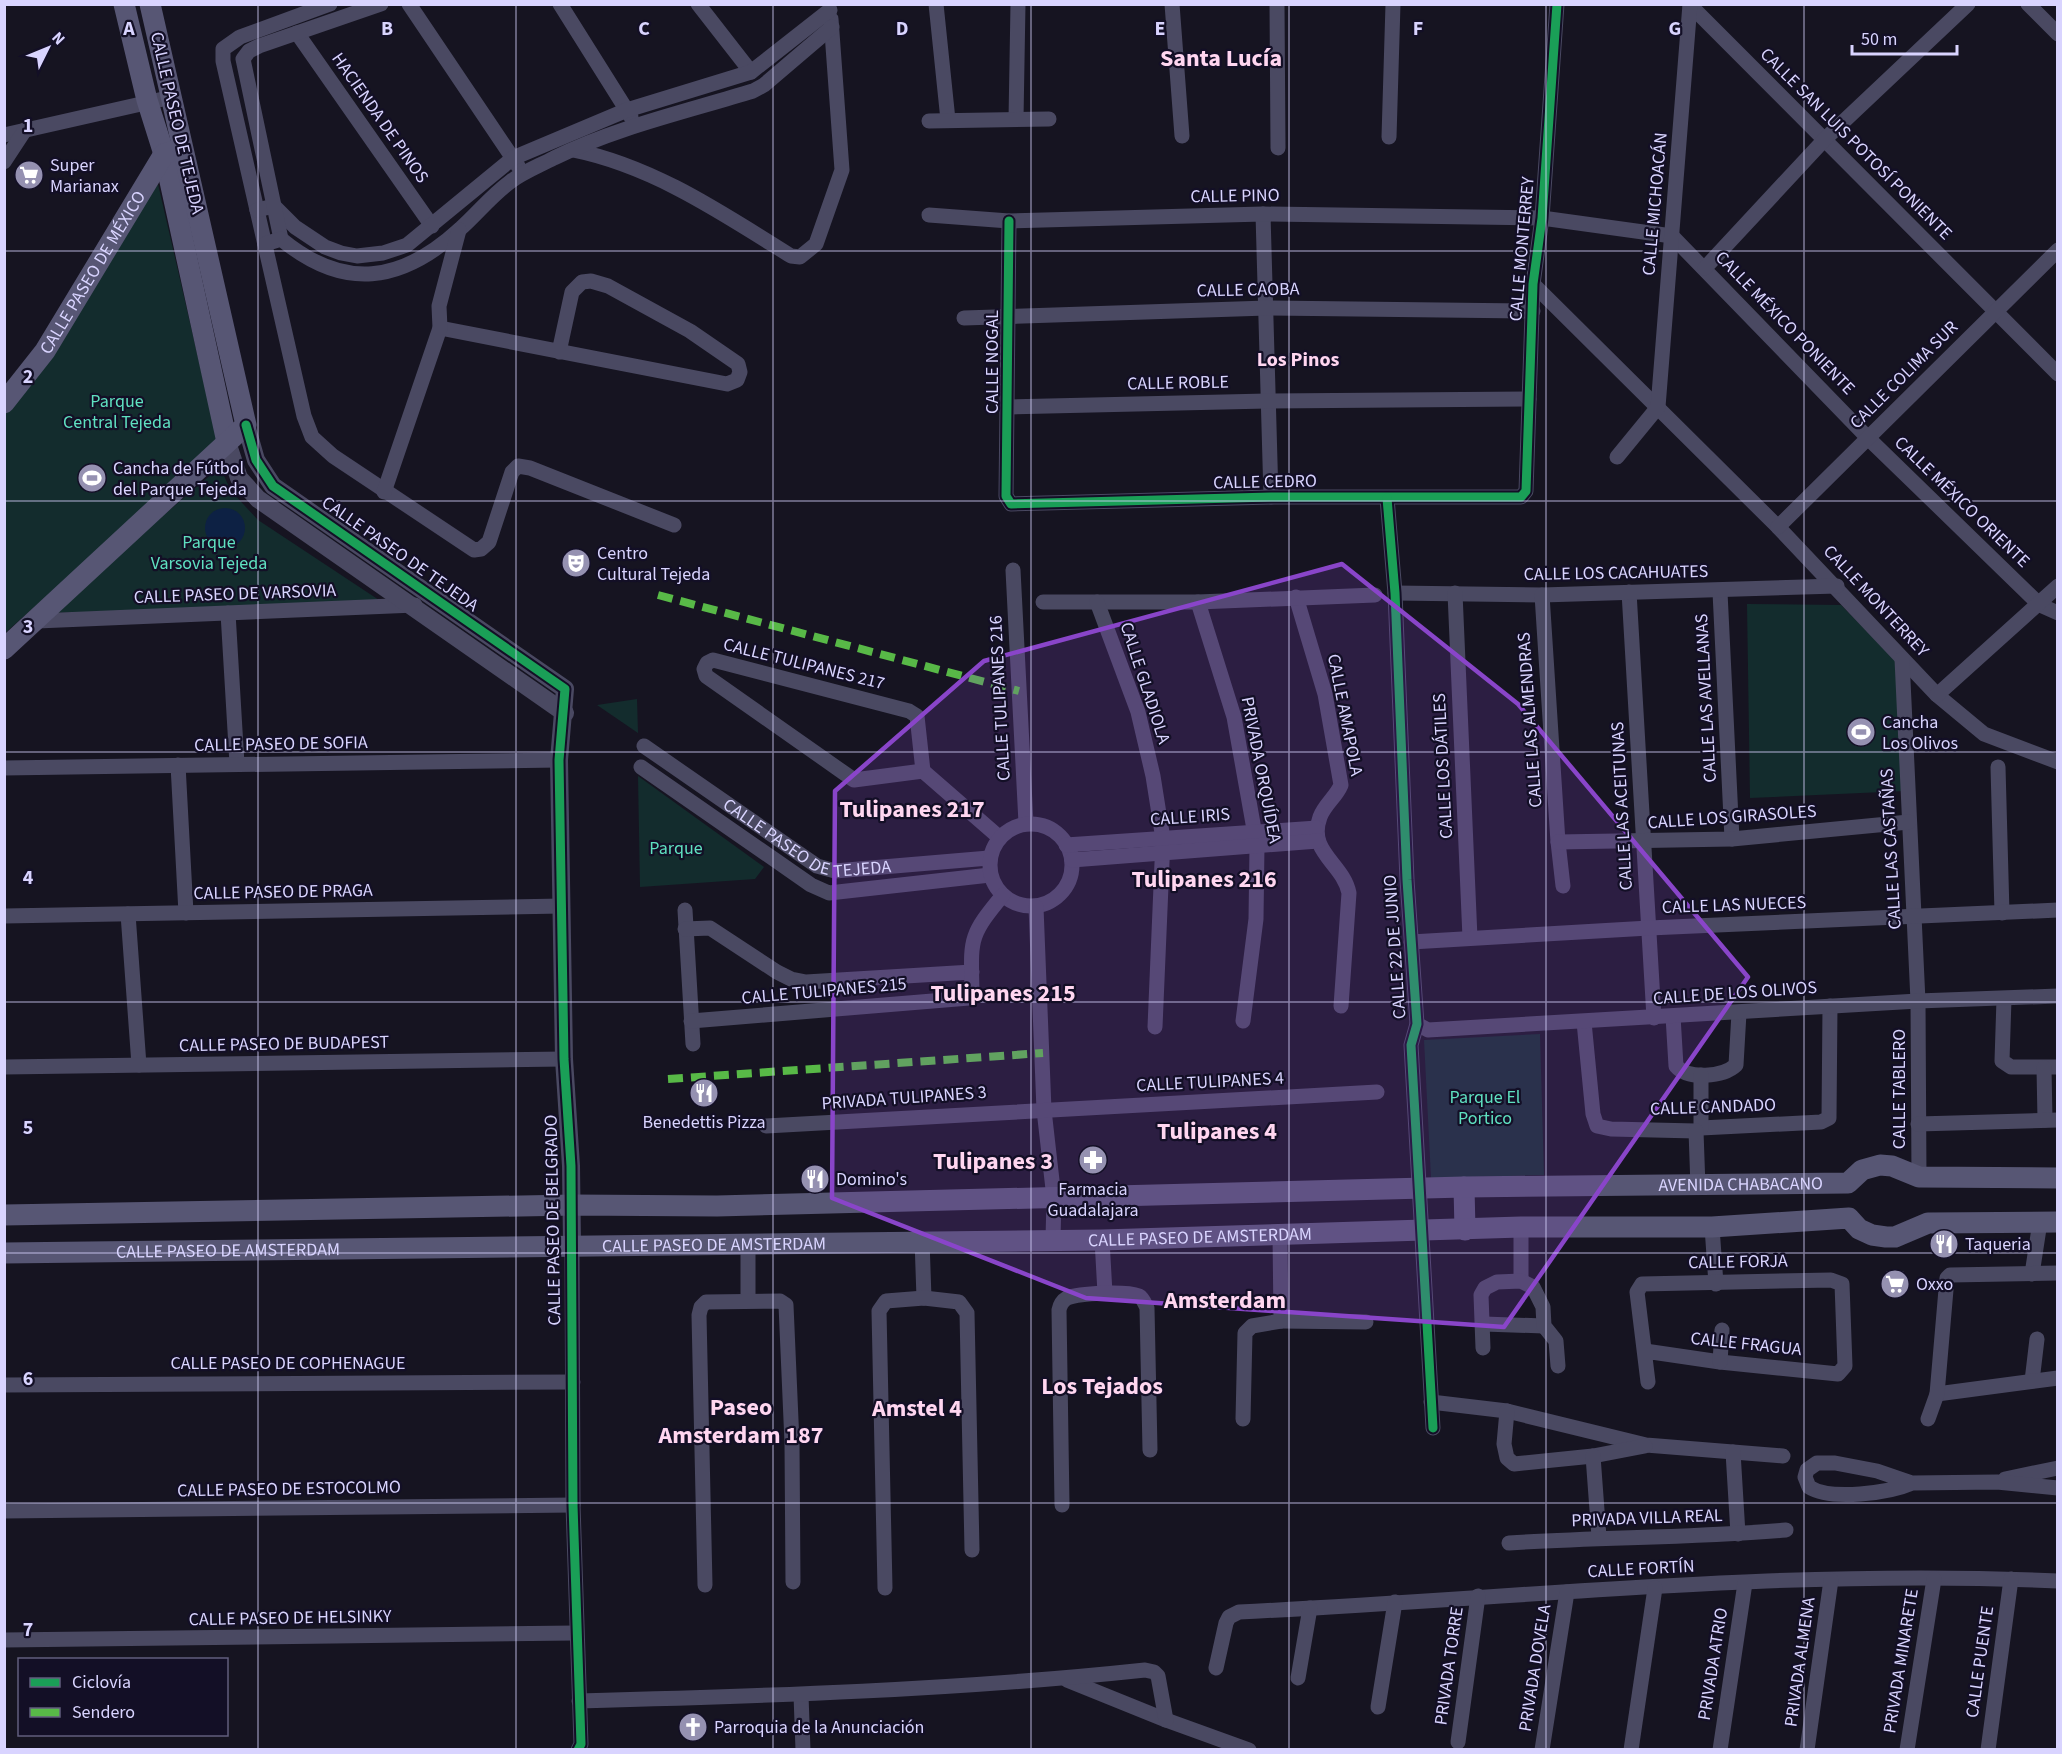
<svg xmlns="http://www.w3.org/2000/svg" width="2062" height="1754" font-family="'Source Sans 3',sans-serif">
  <rect width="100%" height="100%" fill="#161421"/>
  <!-- green -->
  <g fill="#132c2d">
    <polygon points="158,184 218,444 5,633 5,412"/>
    <polygon points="220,467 231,491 258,520 385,604 49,613"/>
    <polygon points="1747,604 1841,605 1898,663 1905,791 1750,798"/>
    <polygon points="637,699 638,733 597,705"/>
    <polygon points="638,776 764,867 755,879 640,887"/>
    <polygon points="1540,1034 1544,1175 1431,1178 1424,1040"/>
  </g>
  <!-- water -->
  <circle fill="#0d2144" cx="225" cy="528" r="20"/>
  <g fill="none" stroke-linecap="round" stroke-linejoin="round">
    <!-- minor -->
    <g stroke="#4a4962" stroke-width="15">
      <polyline points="330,4 240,37 223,49 223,61 304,416 312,437 333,456 474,550 481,549 489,542 512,472 518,466 530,468 674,525"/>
      <polyline points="409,4 518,166"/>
      <polyline points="560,4 631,117"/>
      <polyline points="698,4 751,72"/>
      <polyline points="936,4 948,120"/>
      <polyline points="1172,4 1182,136"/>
      <polyline points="1277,4 1278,148"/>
      <polyline points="2028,4 2058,34"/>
      <polyline points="1690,5 2058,374"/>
      <polyline points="297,33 432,226"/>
      <polyline points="1016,119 1018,4"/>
      <polyline points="929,121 1049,119"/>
      <polyline points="4,135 172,97"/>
      <polyline points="1389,137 1393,4"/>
      <path d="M573,150C653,166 722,213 791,256L800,257L816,244L842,170L831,19"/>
      <polyline points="4,162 25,130"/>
      <polyline points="257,210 274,206 295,227 325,247 341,253 357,256 383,253 407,245 513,158 627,110 751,72 830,10"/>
      <polyline points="1263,214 1271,497"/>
      <polyline points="929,215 1009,221 1263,214 1542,218 1672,236"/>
      <polyline points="1009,221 1006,496 1011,504 1271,497 1521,497 1526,491 1533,284 1542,218 1557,4"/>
      <polyline points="1672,236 1869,439 2040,605 2058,613"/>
      <polyline points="281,239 243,59 249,51 259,46 381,4"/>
      <path d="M265,244L281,239C344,291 401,283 460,229C477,214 491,196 510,182C523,172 539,166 554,158C614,128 688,111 753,91L764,85L832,27"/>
      <polyline points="1705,268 1825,139 1968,4"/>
      <polyline points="1533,284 1778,527 1937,695 1984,734 2058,762"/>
      <polyline points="964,318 1267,308 1533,311"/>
      <polyline points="440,328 727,384 737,380 740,372 738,364 690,331 608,286 591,281 582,282 572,292 559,352"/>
      <polyline points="1008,407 1267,401 1529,399"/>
      <polyline points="1617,457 1658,407 1690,4"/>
      <polyline points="384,492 440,328 439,306 459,230"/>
      <polyline points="1387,498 1395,593 1407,880 1417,1024 1411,1045 1433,1428"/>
      <polyline points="1778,527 2058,250"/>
      <polyline points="1013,570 1026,823"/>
      <polyline points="1629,592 1654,1018"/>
      <polyline points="1720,592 1732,839"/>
      <polyline points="1395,593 1542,595 1837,586"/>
      <polyline points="1455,593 1470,938"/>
      <polyline points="1542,595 1558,842 1563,886"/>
      <path d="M1296,597L1325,694L1341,785C1336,797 1325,804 1320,817C1307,852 1343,863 1349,893L1341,1006"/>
      <polyline points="1043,602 1198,602 1375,595"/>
      <polyline points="1097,602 1138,712 1153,776 1163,839 1155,1027"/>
      <polyline points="1198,602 1234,717 1257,846 1256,919 1243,1021"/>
      <polyline points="228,613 237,764"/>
      <polyline points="37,621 415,605"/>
      <polyline points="1902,659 1918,1001 1919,1177"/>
      <polyline points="1937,695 2058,586"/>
      <path id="s1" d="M644,746L817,866L835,871L989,858"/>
      <polyline points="178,765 186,913"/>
      <polyline points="641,767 811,885 829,893 990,875"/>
      <polyline points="1998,767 2002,913"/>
      <polyline points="4,768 559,760"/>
      <polyline points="923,771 854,780 706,676 704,669 707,663 713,660 909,711 917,716 923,771 1000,838"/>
      <circle cx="1031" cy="865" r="41"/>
      <polyline points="1558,842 1732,839 1909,822"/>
      <polyline points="1066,845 1317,828"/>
      <polyline points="1072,860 1318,841"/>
      <polyline points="1036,907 1044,1110 1054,1198 1053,1239"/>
      <polyline points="685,910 693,1044"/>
      <polyline points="128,914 139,1065"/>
      <polyline points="4,916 562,906"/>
      <polyline points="685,929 710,928 777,972 791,979 806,982 972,972"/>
      <polyline points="1411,942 1649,928 2058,910"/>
      <polyline points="2004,999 2002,1061 2011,1067 2058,1067"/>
      <path d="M1673,1016L1676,1066C1688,1080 1723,1077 1736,1065L1739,1013"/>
      <path d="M691,1021L969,998L972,992C971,939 968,937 1003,895"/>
      <polyline points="1584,1022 1593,1114 1597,1126 1611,1129 1696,1131 1701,1128 1821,1122 1829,1118 1830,1006"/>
      <polyline points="1417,1024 1428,1030 1918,1001 2058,996"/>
      <polyline points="4,1067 564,1059"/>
      <polyline points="2044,1068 2045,1120"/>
      <polyline points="1701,1075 1701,1128"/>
      <polyline points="1918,1124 2058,1120"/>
      <polyline points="766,1126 1377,1092"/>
      <polyline points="1696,1131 1698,1187"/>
      <polyline points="1521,1227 1521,1281"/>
      <polyline points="1712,1227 1716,1284"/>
      <polyline points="922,1240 924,1298"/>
      <polyline points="1102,1240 1105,1293"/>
      <polyline points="572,1244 573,1505 581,1744 578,1750"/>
      <polyline points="2032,1274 2040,1222"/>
      <polyline points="748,1301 748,1243"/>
      <polyline points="1281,1321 1366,1322"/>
      <polyline points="1484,1324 1544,1326"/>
      <polyline points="1483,1348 1481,1295 1485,1288 1497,1282 1521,1281 1533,1287 1543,1307 1544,1326 1556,1341 1558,1366"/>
      <polyline points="1645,1351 1720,1362 1838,1374 1845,1366 1842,1284 1831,1280 1642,1284 1637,1292 1648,1382"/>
      <polyline points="1720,1362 1722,1330"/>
      <polyline points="2032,1381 2037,1339"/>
      <polyline points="4,1385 573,1382"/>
      <polyline points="1937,1394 2058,1378"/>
      <polyline points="1431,1402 1507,1411 1646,1445 1783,1456"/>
      <polyline points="1507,1411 1504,1444 1507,1458 1514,1464 1593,1456 1645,1446"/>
      <polyline points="1243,1419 1245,1333 1252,1326 1281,1321 1280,1235"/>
      <polyline points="1928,1419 1937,1394 1947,1278 1950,1275 2058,1273"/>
      <polyline points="1733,1452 1738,1534"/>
      <polyline points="1593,1456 1599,1537"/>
      <polyline points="2005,1479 2058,1468"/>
      <path d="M1912,1483C1889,1493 1831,1501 1809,1487L1805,1477L1807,1470L1817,1463H1835L1877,1471L1912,1483L1997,1482L2058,1488"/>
      <path d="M1062,1505L1059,1310C1060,1305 1062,1301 1067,1298C1080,1293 1126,1291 1139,1296C1143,1298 1145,1304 1147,1308L1150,1450"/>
      <polyline points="4,1511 573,1505"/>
      <path d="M1509,1543C1601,1537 1694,1538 1786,1530"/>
      <polyline points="705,1585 699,1315 701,1307 706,1302 780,1301 786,1305 792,1443 793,1582"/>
      <polyline points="885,1588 879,1311 886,1301 924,1298 959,1302 967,1313 972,1550"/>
      <polyline points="4,1640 575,1633"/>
      <path d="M1216,1668L1226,1623L1229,1617L1239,1612C1511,1599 1785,1568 2058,1581"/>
      <polyline points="1298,1678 1310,1608"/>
      <polyline points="1067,1680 1166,1720 1249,1750"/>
      <polyline points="801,1695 803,1750"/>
      <path d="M579,1701C768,1696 957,1690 1145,1670L1154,1672L1158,1676L1166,1720"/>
      <polyline points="1378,1707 1395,1602"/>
      <polyline points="1458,1742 1478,1596"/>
      <polyline points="1542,1750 1567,1592"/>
      <polyline points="1631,1750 1655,1588"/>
      <polyline points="1720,1750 1745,1583"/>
      <polyline points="1807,1750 1831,1580"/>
      <polyline points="1907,1750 1934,1579"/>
      <polyline points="1988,1750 2011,1579"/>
    </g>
    <!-- tertiary -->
    <g stroke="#4a4962" stroke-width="18">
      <polyline points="246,425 256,460 273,486 565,689 559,760 564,1059 571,1166 572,1244"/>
      <polyline points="227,442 239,478 258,499 565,713"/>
    </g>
    <!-- secondary -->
    <g stroke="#575674" stroke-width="21">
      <polyline points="124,4 147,100 164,154 227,442"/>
      <path id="s2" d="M4,403L45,351L164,154L170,152"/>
      <polyline points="4,649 246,425 150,4"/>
      <polyline points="1464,1187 1465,1230"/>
      <path id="s3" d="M4,1215L572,1205L717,1206L1464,1187L1848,1183L1862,1170L1880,1165L1892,1166L1919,1177L2058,1178"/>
      <path id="s4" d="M4,1253L1102,1240L1521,1227H1712L1849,1218L1859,1229L1872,1235L1886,1237H1895L1928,1223L2058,1222"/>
    </g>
    <!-- quiet -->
    <g stroke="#58b947" stroke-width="8" stroke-dasharray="15 8" stroke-linecap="butt">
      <polyline points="658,595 1019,691"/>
      <polyline points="668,1079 1043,1053"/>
    </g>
    <!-- cycleway casing -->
    <g stroke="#130f26" stroke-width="13">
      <g id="cycleway">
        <polyline points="1009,221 1006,496 1011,504 1271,497 1521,497 1526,491 1533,284 1542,218 1557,4"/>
        <polyline points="246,425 256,460 273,486 565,689 559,760 564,1059 571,1166 573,1505 581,1744 578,1750"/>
        <polyline points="1387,498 1395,593 1407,880 1417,1024 1411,1045 1433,1428"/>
      </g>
    </g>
    <!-- cycleway -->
    <use href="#cycleway" stroke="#1a9f57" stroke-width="9"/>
  </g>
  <!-- marked area -->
  <path fill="#8945c9" fill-opacity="0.2" stroke="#8945c9" stroke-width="4.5" stroke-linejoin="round" d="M1342,564L1518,704L1748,977L1504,1327L1086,1298L832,1198L835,791L984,661Z"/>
  <!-- grid -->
  <path fill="none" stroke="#d9d4ff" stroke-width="1.5" stroke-opacity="0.55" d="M258,4V1750M516,4V1750M773,4V1750M1031,4V1750M1289,4V1750M1546,4V1750M1804,4V1750M4,251H2058M4,501H2058M4,752H2058M4,1002H2058M4,1253H2058M4,1503H2058"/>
  <!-- icons -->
  <defs>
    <g id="supermarket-disc" transform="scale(1.5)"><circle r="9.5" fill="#9591b1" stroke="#130f26"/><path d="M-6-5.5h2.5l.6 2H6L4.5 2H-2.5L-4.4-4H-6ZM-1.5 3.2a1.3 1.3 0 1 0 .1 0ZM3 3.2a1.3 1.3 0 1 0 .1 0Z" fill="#fff"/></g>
    <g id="stadium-disc" transform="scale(1.5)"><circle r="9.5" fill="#9591b1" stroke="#130f26"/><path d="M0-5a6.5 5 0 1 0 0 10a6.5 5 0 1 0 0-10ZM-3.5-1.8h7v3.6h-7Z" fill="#fff"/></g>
    <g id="theatre-disc" transform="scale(1.5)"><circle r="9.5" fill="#9591b1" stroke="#130f26"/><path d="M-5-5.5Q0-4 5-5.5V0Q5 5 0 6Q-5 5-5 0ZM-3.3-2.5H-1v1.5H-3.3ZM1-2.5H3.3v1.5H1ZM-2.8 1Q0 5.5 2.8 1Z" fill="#fff"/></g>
    <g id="restaurant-disc" transform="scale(1.5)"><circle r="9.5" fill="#9591b1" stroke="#130f26"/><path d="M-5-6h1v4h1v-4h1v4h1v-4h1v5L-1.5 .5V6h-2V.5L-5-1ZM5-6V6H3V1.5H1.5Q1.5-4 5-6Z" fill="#fff"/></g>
    <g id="pharmacy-disc" transform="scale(1.5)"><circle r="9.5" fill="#9591b1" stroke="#130f26"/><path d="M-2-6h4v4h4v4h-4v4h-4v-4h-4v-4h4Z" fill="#fff"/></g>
    <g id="church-disc" transform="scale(1.5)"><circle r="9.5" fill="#9591b1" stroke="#130f26"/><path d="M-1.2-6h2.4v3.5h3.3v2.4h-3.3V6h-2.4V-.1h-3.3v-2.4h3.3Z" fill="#fff"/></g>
  </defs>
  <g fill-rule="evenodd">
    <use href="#supermarket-disc" x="29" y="175"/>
    <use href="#stadium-disc" x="92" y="478"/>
    <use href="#theatre-disc" x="576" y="563"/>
    <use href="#stadium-disc" x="1861" y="732"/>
    <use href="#restaurant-disc" x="704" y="1093"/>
    <use href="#pharmacy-disc" x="1093" y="1160"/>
    <use href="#restaurant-disc" x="815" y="1179"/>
    <use href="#restaurant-disc" x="1944" y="1244"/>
    <use href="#supermarket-disc" x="1895" y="1284"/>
    <use href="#church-disc" x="693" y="1727"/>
  </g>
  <g text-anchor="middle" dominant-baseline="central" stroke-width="4.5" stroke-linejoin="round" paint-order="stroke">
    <!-- street labels -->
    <g font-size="18" fill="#d9d4ff" stroke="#130f26">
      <text transform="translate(380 118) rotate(55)">HACIENDA DE PINOS</text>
      <text transform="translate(177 123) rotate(77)">CALLE PASEO DE TEJEDA</text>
      <text transform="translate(1856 144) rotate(45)">CALLE SAN LUIS POTOSÍ PONIENTE</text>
      <text transform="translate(1235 196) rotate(-1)">CALLE PINO</text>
      <text transform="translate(1655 204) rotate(-85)">CALLE MICHOACÁN</text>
      <text transform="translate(1522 249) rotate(-85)">CALLE MONTERREY</text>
      <text stroke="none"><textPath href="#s2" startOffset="158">CALLE PASEO DE MÉXICO</textPath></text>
      <text transform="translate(1248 290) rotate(-1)">CALLE CAOBA</text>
      <text transform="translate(1785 323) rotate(46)">CALLE MÉXICO PONIENTE</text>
      <text transform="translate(992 362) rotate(-90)">CALLE NOGAL</text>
      <text transform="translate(1904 375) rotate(-45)">CALLE COLIMA SUR</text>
      <text transform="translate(1178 383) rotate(-1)">CALLE ROBLE</text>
      <text transform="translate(1265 482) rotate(-1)">CALLE CEDRO</text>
      <text transform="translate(1962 502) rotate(44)">CALLE MÉXICO ORIENTE</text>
      <text transform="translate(400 554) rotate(35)">CALLE PASEO DE TEJEDA</text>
      <text transform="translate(1616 573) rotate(-1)">CALLE LOS CACAHUATES</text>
      <text transform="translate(235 594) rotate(-2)">CALLE PASEO DE VARSOVIA</text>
      <text transform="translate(1876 601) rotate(47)">CALLE MONTERREY</text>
      <text transform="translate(804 664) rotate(14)">CALLE TULIPANES 217</text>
      <text transform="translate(1145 683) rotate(72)">CALLE GLADIOLA</text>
      <text transform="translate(1000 698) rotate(-93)">CALLE TULIPANES 216</text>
      <text transform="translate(1706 698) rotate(-93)">CALLE LAS AVELLANAS</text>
      <text transform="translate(1345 715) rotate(79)">CALLE AMAPOLA</text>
      <text transform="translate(1530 720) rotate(-94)">CALLE LAS ALMENDRAS</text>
      <text transform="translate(281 744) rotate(-1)">CALLE PASEO DE SOFIA</text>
      <text transform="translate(1443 766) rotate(-93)">CALLE LOS DÁTILES</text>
      <text transform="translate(1261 770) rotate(79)">PRIVADA ORQUÍDEA</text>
      <text transform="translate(1622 806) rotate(-93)">CALLE LAS ACEITUNAS</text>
      <text transform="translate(1190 817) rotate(-4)">CALLE IRIS</text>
      <text transform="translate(1732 817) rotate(-4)">CALLE LOS GIRASOLES</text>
      <text stroke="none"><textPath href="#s1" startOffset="192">CALLE PASEO DE TEJEDA</textPath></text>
      <text transform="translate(1891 849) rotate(-93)">CALLE LAS CASTAÑAS</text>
      <text transform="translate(283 892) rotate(-1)">CALLE PASEO DE PRAGA</text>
      <text transform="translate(1734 905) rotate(-2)">CALLE LAS NUECES</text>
      <text transform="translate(1395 947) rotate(-94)">CALLE 22 DE JUNIO</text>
      <text transform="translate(824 991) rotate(-5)">CALLE TULIPANES 215</text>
      <text transform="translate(1735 993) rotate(-4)">CALLE DE LOS OLIVOS</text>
      <text transform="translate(284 1044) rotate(-1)">CALLE PASEO DE BUDAPEST</text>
      <text transform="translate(1210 1082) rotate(-3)">CALLE TULIPANES 4</text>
      <text transform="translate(1899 1089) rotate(-90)">CALLE TABLERO</text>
      <text transform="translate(904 1098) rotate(-4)">PRIVADA TULIPANES 3</text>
      <text transform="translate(1713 1107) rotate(-2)">CALLE CANDADO</text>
      <text stroke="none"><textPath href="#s3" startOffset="1737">AVENIDA CHABACANO</textPath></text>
      <text transform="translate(553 1220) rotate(-91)">CALLE PASEO DE BELGRADO</text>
      <text stroke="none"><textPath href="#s4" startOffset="1196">CALLE PASEO DE AMSTERDAM</textPath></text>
      <text stroke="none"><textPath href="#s4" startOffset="710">CALLE PASEO DE AMSTERDAM</textPath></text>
      <text stroke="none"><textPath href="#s4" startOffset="224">CALLE PASEO DE AMSTERDAM</textPath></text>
      <text transform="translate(1738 1262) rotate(-1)">CALLE FORJA</text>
      <text transform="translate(1746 1344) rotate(6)">CALLE FRAGUA</text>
      <text x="288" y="1363">CALLE PASEO DE COPHENAGUE</text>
      <text transform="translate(289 1489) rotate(-1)">CALLE PASEO DE ESTOCOLMO</text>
      <text transform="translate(1647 1518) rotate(-2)">PRIVADA VILLA REAL</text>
      <text transform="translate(1641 1569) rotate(-3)">CALLE FORTÍN</text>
      <text transform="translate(290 1618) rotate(-1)">CALLE PASEO DE HELSINKY</text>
      <text transform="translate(1901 1661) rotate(-81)">PRIVADA MINARETE</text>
      <text transform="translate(1800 1662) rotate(-82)">PRIVADA ALMENA</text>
      <text transform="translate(1980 1662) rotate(-82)">CALLE PUENTE</text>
      <text transform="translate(1713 1664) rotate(-81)">PRIVADA ATRIO</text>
      <text transform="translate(1449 1666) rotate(-82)">PRIVADA TORRE</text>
      <text transform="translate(1535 1668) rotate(-81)">PRIVADA DOVELA</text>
    </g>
    <!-- poi labels -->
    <g font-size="18" fill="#d9d4ff" stroke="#130f26" text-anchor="start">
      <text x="50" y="165">Super<tspan x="50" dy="21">Marianax</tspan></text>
      <text x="113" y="468">Cancha de Fútbol<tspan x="113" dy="21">del Parque Tejeda</tspan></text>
      <text x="597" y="553">Centro<tspan x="597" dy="21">Cultural Tejeda</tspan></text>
      <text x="1882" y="722">Cancha<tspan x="1882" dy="21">Los Olivos</tspan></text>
      <text x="704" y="1122" text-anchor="middle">Benedettis Pizza</text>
      <text x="836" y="1179">Domino's</text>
      <text x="1093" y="1189" text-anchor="middle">Farmacia<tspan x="1093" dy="21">Guadalajara</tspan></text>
      <text x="1965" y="1244">Taqueria</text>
      <text x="1916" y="1284">Oxxo</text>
      <text x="714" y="1727">Parroquia de la Anunciación</text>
    </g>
    <!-- park labels -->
    <g font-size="18" fill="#5fe0c0" stroke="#130f26">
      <text x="117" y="401">Parque<tspan x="117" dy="21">Central Tejeda</tspan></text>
      <text x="209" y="542">Parque<tspan x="209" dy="21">Varsovia Tejeda</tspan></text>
      <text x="676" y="848">Parque</text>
      <text x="1485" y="1097">Parque El<tspan x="1485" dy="21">Portico</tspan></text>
    </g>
    <!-- neighbourhood labels -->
    <g font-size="20" font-weight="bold" fill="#ffd6f0" stroke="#130f26">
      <text x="1298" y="360">Los Pinos</text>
    </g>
    <!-- district labels -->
    <g font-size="24" font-weight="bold" fill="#ffd6f0" stroke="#130f26">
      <text x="1221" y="58">Santa Lucía</text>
      <text x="912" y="809">Tulipanes 217</text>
      <text x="1204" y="879">Tulipanes 216</text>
      <text x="1003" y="993">Tulipanes 215</text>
      <text x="1217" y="1131">Tulipanes 4</text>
      <text x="993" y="1161">Tulipanes 3</text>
      <text x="1225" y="1300">Amsterdam</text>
      <text x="1102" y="1386">Los Tejados</text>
      <text x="741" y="1407">Paseo<tspan x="741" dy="28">Amsterdam 187</tspan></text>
      <text x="917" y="1408">Amstel 4</text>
    </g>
  </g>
  <g font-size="20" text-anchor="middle" font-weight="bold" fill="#d9d4ff" stroke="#130f26" stroke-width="4.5" stroke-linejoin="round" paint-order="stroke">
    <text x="129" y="35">A</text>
    <text x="387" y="35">B</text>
    <text x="644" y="35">C</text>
    <text x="902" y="35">D</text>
    <text x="1160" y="35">E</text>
    <text x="1418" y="35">F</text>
    <text x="1675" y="35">G</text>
    <text x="28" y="132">1</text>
    <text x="28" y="383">2</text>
    <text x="28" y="633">3</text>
    <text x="28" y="884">4</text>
    <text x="28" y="1134">5</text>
    <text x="28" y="1385">6</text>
    <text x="28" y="1636">7</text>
  </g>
  <!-- border -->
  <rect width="2062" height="1754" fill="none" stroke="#d9d4ff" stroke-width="12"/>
  <!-- legend -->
  <rect x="18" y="1658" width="210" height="78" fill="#130f26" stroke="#625e7d" stroke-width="1.5"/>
  <rect x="30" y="1678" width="30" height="9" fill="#1a9f57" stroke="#625e7d" stroke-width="1.5"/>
  <text x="72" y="1688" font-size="18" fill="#d9d4ff">Ciclovía</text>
  <rect x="30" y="1708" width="30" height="9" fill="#58b947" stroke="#625e7d" stroke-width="1.5"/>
  <text x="72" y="1718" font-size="18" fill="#d9d4ff">Sendero</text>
  <!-- north arrow -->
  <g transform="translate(48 48) rotate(47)" stroke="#130f26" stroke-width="4.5" paint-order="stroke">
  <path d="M0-4.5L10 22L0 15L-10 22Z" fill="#d9d4ff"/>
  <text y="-9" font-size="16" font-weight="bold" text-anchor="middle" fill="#d9d4ff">N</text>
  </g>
  <!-- scale -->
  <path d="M1852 45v9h105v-9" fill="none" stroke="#d9d4ff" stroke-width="3"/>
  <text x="1861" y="45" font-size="18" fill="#d9d4ff" stroke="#130f26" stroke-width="4.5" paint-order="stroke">50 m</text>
</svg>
